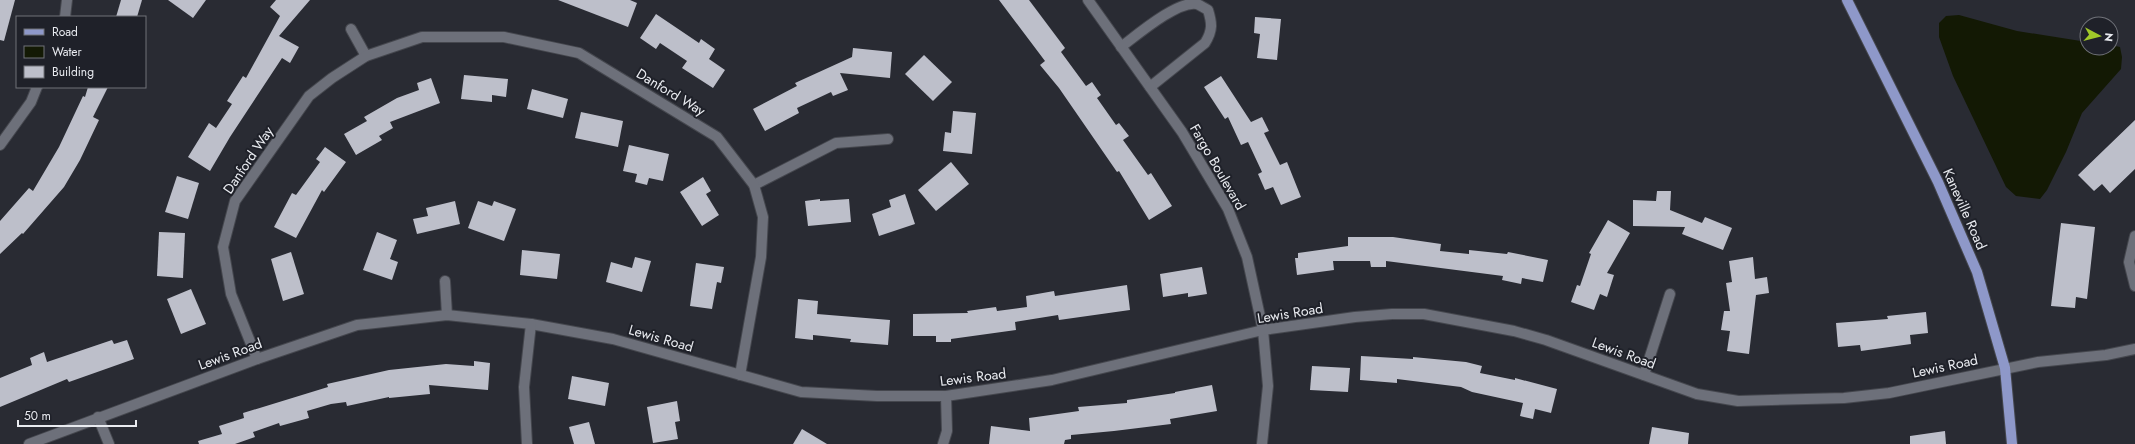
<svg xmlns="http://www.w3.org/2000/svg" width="2135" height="444" font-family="Jost,sans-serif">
  <rect width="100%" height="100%" fill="#292b33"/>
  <!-- water -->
  <polygon fill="#131904" points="1959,15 2017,31 2087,42 2087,48 2111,48 2111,45 2120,47 2122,57 2121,69 2082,113 2066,152 2047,190 2040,199 2016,196 2006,187 1953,76 1939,37 1939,23 1946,16"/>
  <!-- building -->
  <g fill="#bdbfca">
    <polygon points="0,0 15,0 4,41 0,40"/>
    <polygon points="121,0 142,0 137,17 116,17"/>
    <polygon points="168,0 206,0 193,18"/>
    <polygon points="276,0 310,0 279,36 299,47 290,63 282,58 230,137 210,171 188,157 209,123 216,128 232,104 227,101 243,76 246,78 280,16 270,7"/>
    <polygon points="558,0 630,0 637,3 628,27"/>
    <polygon points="999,0 1029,0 1065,48 1061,52 1086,86 1092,82 1101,95 1097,98 1116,125 1119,123 1129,136 1123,140 1148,175 1151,173 1172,206 1149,220 1119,171 1117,172 1059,88 1040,65 1045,61"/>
    <polygon points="656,14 699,43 701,39 715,49 709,59 725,70 713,88 682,68 687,61 660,43 656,49 640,38"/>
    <polygon points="1255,17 1281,19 1277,60 1257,58 1260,34 1254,33"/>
    <polygon points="853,48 892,52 890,78 840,73 848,90 833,96 831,92 797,108 799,113 765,131 753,109 797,86 795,83 852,57"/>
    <polygon points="924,55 952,82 933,101 905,74"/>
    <polygon points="464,75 508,79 506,97 492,95 492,102 461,99"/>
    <polygon points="1221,76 1251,122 1262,117 1269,131 1264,133 1280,165 1287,162 1301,197 1281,205 1273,187 1265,190 1258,174 1262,172 1248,142 1241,145 1228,117 1225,119 1204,87"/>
    <polygon points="431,78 440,103 390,122 393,128 379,136 382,140 356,155 344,134 367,121 364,117 397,98 419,90 417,83"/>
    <polygon points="88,87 108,87 93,117 99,120 80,160 64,187 23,234 22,233 0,254 0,221 29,188 33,191 59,147 83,96 85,97"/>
    <polygon points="532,89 568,99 563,118 527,109"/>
    <polygon points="953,111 976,113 972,154 943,151 945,132 951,133"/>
    <polygon points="581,112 623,121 618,147 575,138"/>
    <polygon points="2135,120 2135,169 2110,193 2102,184 2094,191 2078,175"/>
    <polygon points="629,145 669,154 663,181 649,178 647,185 635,182 637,174 623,171"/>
    <polygon points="325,147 346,162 324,192 322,190 296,238 274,227 292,193 296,195 320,162 316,159"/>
    <polygon points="951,162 969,184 936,211 918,190"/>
    <polygon points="177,176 199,183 188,219 165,212"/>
    <polygon points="703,177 711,191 706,194 719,215 702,226 680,192"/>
    <polygon points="1657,191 1671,191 1670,210 1702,223 1705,217 1732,228 1723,250 1682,234 1685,227 1633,226 1633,200 1656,201"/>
    <polygon points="905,194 915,224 879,236 872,214 891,207 889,200"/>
    <polygon points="820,199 820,201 849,199 851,222 808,226 805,201"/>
    <polygon points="455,201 460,224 417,234 413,219 428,216 426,208"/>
    <polygon points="478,201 492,206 494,201 516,209 504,241 468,228"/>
    <polygon points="1608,220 1630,233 1607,273 1614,275 1607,297 1600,294 1594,310 1571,302 1577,285 1580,286 1591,254 1589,253"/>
    <polygon points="2061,223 2095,227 2087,299 2076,297 2075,308 2051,306"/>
    <polygon points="159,232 185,233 183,278 157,276"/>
    <polygon points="377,232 397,240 390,259 398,262 392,280 363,270"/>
    <polygon points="1348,237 1393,237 1441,244 1440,251 1469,254 1469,250 1507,254 1508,252 1548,260 1543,282 1522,278 1521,284 1502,280 1503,276 1386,261 1386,267 1371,267 1370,261 1333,261 1334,270 1297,275 1295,258 1298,258 1298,253 1348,246"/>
    <polygon points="522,250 560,254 557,279 520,275"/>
    <polygon points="291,252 304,294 283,301 271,259"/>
    <polygon points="635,257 651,261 642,292 606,282 611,262 632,268"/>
    <polygon points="1753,257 1755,279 1767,277 1769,293 1756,295 1749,354 1727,351 1730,331 1721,330 1724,311 1730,311 1726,283 1732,282 1729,261"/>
    <polygon points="696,263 724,267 721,283 717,282 712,309 690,306"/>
    <polygon points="1202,267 1207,294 1188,297 1188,293 1163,297 1160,274"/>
    <polygon points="1127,285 1130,310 1059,320 1058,315 1015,322 1016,330 951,339 951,342 936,342 936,336 913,336 913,314 968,313 967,311 996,307 997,311 1027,307 1026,296 1054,291 1055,296"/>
    <polygon points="191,289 206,324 181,334 167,299"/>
    <polygon points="798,299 818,301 817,314 890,320 888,345 850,342 851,339 813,335 813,340 795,338"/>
    <polygon points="1926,312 1928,333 1910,335 1911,344 1861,351 1860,345 1838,347 1836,323 1888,319 1887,316"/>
    <polygon points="112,340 114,344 127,340 134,359 69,382 67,379 0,407 0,378 32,365 30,358 44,352 47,362"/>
    <polygon points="1361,356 1413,359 1413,357 1466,362 1482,366 1480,373 1515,380 1515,378 1557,389 1551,413 1535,409 1533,419 1520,416 1523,403 1472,392 1461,387 1397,379 1397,383 1360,380"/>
    <polygon points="474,361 490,363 488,390 429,385 430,394 389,398 389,397 347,406 346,402 331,404 307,411 309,418 280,426 279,423 253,432 255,437 235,444 199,444 198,441 222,434 219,426 244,418 243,413 328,387 327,384 389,370 446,364 474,366"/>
    <polygon points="1312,366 1350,368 1348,392 1310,390"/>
    <polygon points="572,376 609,383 605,406 568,399"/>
    <polygon points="1212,385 1217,411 1170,419 1171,424 1114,431 1071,435 1071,439 1065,440 1064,444 989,444 991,426 1030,431 1029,418 1079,411 1078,407 1127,403 1127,400 1175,393 1175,392"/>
    <polygon points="677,401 680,421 675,422 678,439 653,443 647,407"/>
    <polygon points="589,422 595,444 574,444 569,427"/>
    <polygon points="1652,427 1689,433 1688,444 1649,444"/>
    <polygon points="802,429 827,444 793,444"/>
    <polygon points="1945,431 1946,444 1910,444 1910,436"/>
  </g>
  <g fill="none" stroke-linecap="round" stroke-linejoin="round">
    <!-- minor casing -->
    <g stroke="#45474e" stroke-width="12">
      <g id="minor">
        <polyline points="1088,0 1182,132 1228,209 1247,257 1263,330 1268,386 1262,444"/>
        <polyline points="65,17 67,0"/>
        <polyline points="351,29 366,56"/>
        <path d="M1121,47C1137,35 1178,0 1197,4C1200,5 1204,8 1208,10C1212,23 1213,30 1205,43L1150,87"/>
        <polyline points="0,145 31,102 37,87"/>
        <polyline points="754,185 836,143 888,139"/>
        <polyline points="2135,236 2129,262 2135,286"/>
        <polyline points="445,281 447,315"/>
        <polyline points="257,359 231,294 223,247 235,201 309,96 332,78 366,56 422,37 504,37 579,53 717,137 754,185 763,217 761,257 740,375"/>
        <polyline points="1644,375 1670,294"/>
        <polyline points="98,417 109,444"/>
        <polyline points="29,444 257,359 357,325 447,315 531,324 613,339 801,392 877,396 946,396 1052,380 1263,330 1355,317 1392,314 1424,314 1514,331 1546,340 1697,394 1738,401 1844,398 1889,393 2038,362 2106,355 2135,349"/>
        <polyline points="527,444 524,387 531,324"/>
        <polyline points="943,444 947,431 946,396"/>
      </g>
    </g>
    <!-- major casing -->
    <g stroke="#45474e" stroke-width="12">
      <polyline id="major" points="1847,0 1938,182 1977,272 2005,368 2012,444"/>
    </g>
    <!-- minor -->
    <use href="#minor" stroke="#6d707a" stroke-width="10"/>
    <!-- major -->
    <use href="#major" stroke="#8e98c9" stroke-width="10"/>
  </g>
  <g text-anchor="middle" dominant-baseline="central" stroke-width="4" stroke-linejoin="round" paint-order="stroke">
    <!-- street labels -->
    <g font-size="14" fill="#e9ebf0" stroke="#1f2129">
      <text transform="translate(671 92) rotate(31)">Danford Way</text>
      <text transform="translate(248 160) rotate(-56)">Danford Way</text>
      <text transform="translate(1218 167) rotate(60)">Fargo Boulevard</text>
      <text transform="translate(1965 209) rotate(66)">Kaneville Road</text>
      <text transform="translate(1290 313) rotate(-9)">Lewis Road</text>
      <text transform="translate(661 338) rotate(16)">Lewis Road</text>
      <text transform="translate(1624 353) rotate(20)">Lewis Road</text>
      <text transform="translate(230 354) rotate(-20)">Lewis Road</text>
      <text transform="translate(1945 366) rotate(-12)">Lewis Road</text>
      <text transform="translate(973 377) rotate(-7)">Lewis Road</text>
    </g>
  </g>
  <!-- legend -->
  <rect x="16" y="16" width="130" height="72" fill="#1f2129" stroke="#707279"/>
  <rect x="24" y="29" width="20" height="6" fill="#8e98c9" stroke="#707279"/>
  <text x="52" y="36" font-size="12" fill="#e9ebf0">Road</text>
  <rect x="24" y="46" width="20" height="12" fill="#131904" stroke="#707279"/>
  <text x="52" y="56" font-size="12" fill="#e9ebf0">Water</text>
  <rect x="24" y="66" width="20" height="12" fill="#bdbfca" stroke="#707279"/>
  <text x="52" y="76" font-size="12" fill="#e9ebf0">Building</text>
  <!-- north arrow -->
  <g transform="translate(2099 36) rotate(97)"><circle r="19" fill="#1f2129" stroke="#707279"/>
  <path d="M0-3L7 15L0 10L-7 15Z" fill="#a1c929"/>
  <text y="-6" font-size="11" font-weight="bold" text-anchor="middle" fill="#e9ebf0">N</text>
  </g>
  <!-- scale -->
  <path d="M18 420v6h118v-6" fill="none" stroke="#e9ebf0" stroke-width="2"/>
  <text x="24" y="420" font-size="12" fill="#e9ebf0" stroke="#1f2129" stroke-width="3" paint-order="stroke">50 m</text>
</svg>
